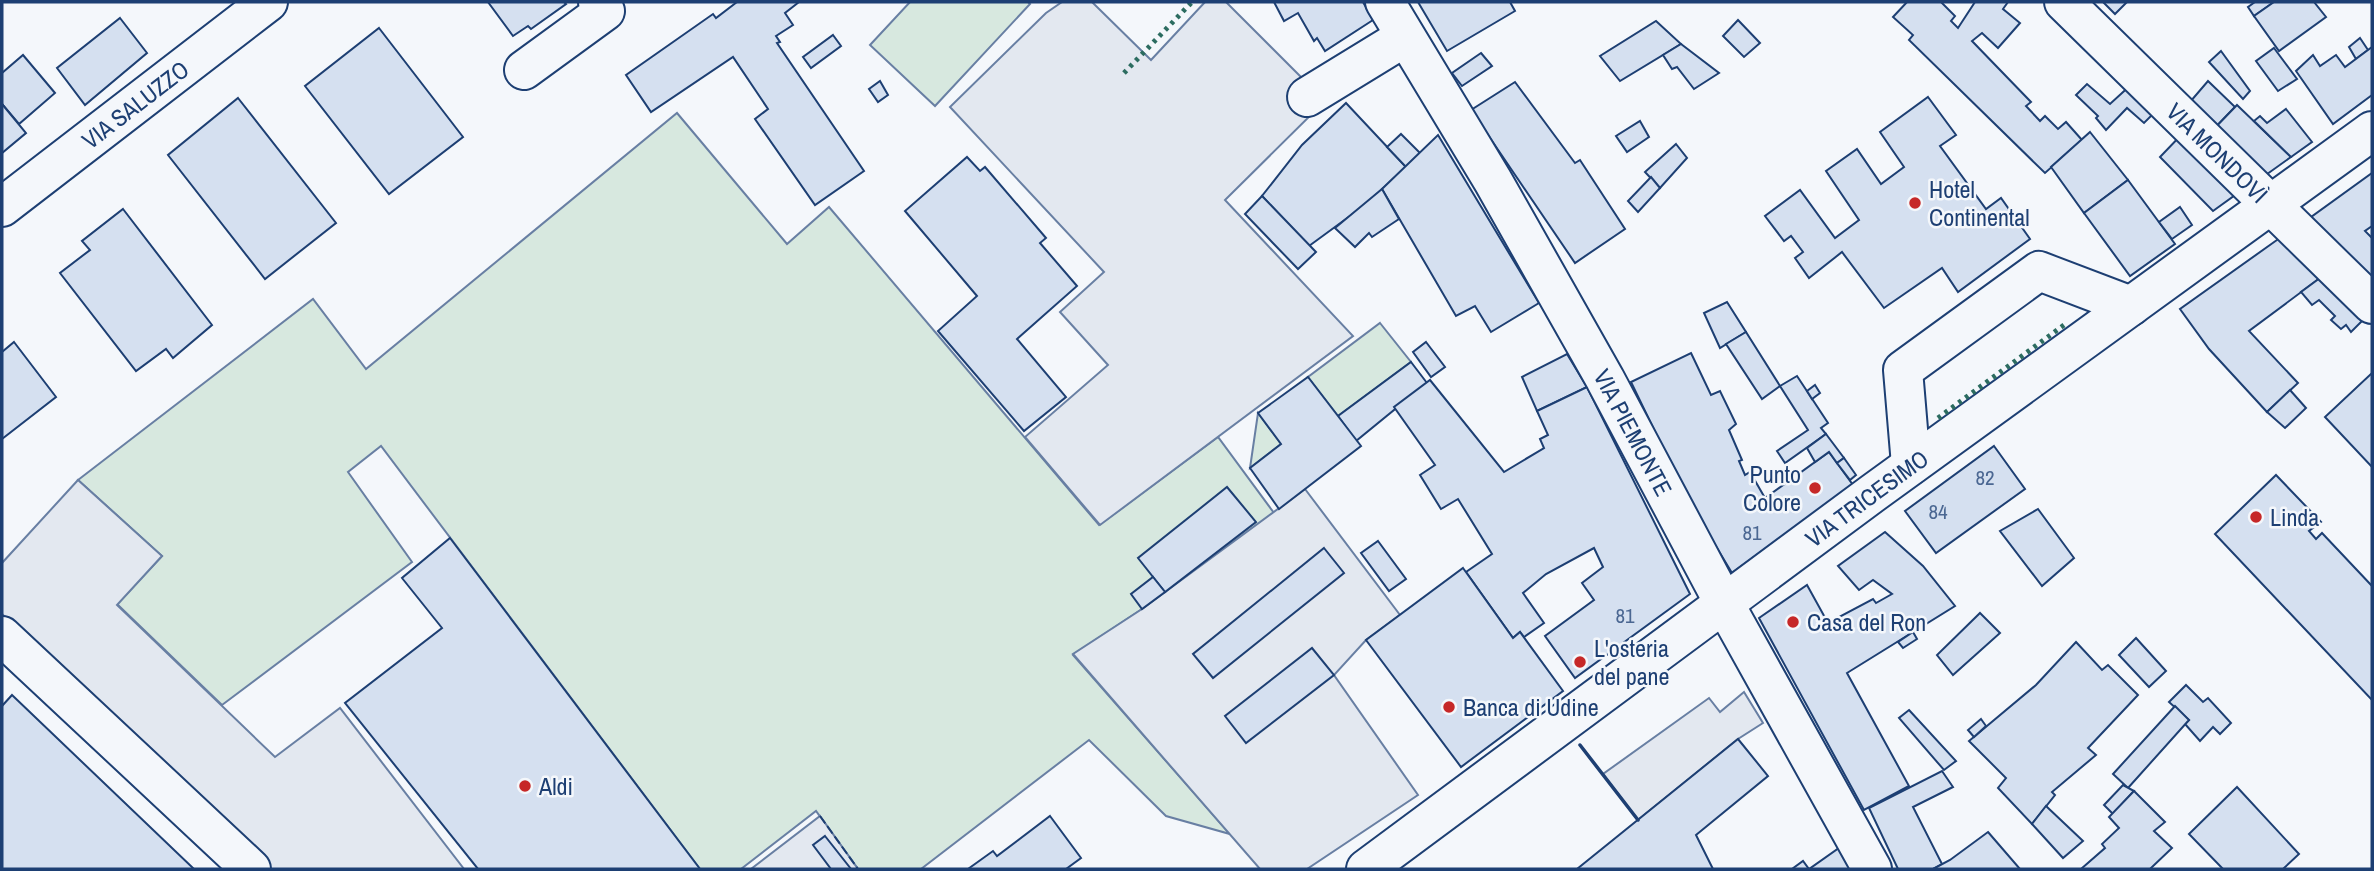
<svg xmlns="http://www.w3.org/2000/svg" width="2374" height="871" font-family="'Archivo Narrow',sans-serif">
  <rect width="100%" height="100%" fill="#f4f7fb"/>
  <!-- green -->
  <g fill="#d7e8df" stroke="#687fa3" stroke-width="2">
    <polygon points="910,2 1028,2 1030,4 935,106 870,45"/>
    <polygon points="677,113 787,244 829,207 1099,525 1218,437 1274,513 1142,609 1073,655 1230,834 1166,816 1089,740 921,869 858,869 816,811 741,869 700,869 381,446 348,472 412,562 222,705 117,604 162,556 78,480 313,299 366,369"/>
    <polygon points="1380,323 1411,362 1338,416 1308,377"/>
    <polygon points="1258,413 1281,444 1250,468"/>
  </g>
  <!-- parking -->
  <g fill="#e3e8f0" stroke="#687fa3" stroke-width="2">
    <polygon points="1062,2 1092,2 1151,60 1205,2 1226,2 1325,101 1225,200 1353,336 1100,525 1025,437 1108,365 1060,312 1104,272 950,107 1046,13"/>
    <polygon points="78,480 162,556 117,605 275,757 340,708 464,869 268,869 2,614 2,563"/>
    <polygon points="1305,489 1400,615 1366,640 1334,675 1418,795 1307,869 1260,869 1073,654 1142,609"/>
    <polygon points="1744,692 1763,723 1738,739 1638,820 1603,774 1709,698 1720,712"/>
    <polygon points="820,816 858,869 751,869"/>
  </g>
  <!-- building -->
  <g fill="#d5e0f0" stroke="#1d3f73" stroke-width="2">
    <polygon points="488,2 564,2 566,4 531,29 528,26 513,36"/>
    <polygon points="737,2 799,2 785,13 793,25 776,36 780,42 777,43 864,171 815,205 755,119 768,109 733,57 651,112 626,75 713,14 716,18"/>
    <polygon points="1274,2 1363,2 1373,20 1325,51 1317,38 1314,41 1298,13 1284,21"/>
    <polygon points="1418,2 1510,2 1515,11 1447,51"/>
    <polygon points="1907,2 1941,2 1955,16 1951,21 1958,28 1975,2 2008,2 2003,9 2020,23 1998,48 1982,33 1972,41 2031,102 2026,106 2040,121 2045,116 2058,129 2066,122 2082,140 2045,173 1909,40 1913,35 1893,17"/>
    <polygon points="2103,2 2127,2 2115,14"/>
    <polygon points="2255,2 2274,2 2254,16 2248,7"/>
    <polygon points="2274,2 2314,2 2326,17 2279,51 2254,16"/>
    <polygon points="120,18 147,53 85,105 57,68"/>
    <polygon points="1738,20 1760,43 1744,57 1723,36"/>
    <polygon points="1656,21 1681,44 1620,81 1600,56"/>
    <polygon points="379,28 463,137 389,194 305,86"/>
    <polygon points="833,35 841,46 811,68 803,57"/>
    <polygon points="2360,38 2368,50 2356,59 2349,47"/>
    <polygon points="1681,44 1719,73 1694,89 1677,67 1672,69 1663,55"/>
    <polygon points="2372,47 2372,95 2333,124 2296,71 2313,55 2320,66 2336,55 2345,67"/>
    <polygon points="2274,48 2297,79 2278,91 2256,61"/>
    <polygon points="2221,51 2250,91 2243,99 2209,62"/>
    <polygon points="1481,53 1492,66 1462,86 1452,73"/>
    <polygon points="23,55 55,93 19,124 2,104 2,73"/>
    <polygon points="880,81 888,95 878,102 869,89"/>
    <polygon points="2208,81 2235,107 2208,135 2184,109"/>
    <polygon points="1515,82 1575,163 1580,160 1625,229 1575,263 1471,110"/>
    <polygon points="2133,83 2158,109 2144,123 2127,108 2106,130 2096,118 2098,116 2076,95 2087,84 2110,104"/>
    <polygon points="1928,97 1956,135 1940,146 1986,209 2001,198 2030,239 1958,292 1942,268 1884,308 1842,252 1809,278 1795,258 1803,252 1791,236 1784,241 1765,216 1800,190 1835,238 1859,220 1826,171 1857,149 1881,184 1904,167 1880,132"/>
    <polygon points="238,98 336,223 265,279 168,155"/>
    <polygon points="1346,103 1406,167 1365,205 1309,246 1262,196 1302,145"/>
    <polygon points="2,104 26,133 2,153"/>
    <polygon points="2237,105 2291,157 2256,182 2208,135"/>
    <polygon points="2286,109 2312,142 2291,157 2254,121 2260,116 2267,123"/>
    <polygon points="1640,121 1649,137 1627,152 1616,136"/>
    <polygon points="2185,131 2242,190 2213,211 2160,157"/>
    <polygon points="2090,132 2128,180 2084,213 2051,167"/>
    <polygon points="1401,134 1420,153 1406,167 1387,147"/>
    <polygon points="1438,135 1539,303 1491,332 1475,306 1456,316 1382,189"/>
    <polygon points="1676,144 1687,158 1660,188 1645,172"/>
    <polygon points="967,157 980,171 985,167 1046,238 1040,243 1077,286 1017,339 1066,397 1024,431 938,331 977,296 905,211"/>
    <polygon points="2372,173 2372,226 2365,231 2372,238 2372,294 2307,220"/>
    <polygon points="1651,177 1660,188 1638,212 1628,201"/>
    <polygon points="2128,180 2175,244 2130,276 2084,213"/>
    <polygon points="1382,189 1399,219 1372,237 1369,233 1355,247 1335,228"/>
    <polygon points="1262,196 1316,252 1298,269 1245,214"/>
    <polygon points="2180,207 2192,225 2172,239 2159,222"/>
    <polygon points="123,209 212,325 173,358 166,349 136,371 60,273 90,250 82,241"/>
    <polygon points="2291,230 2324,275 2249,331 2298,383 2267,412 2209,349 2180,309"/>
    <polygon points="2324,275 2368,315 2351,332 2346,325 2341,329 2331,320 2335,316 2319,300 2312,305 2301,292"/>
    <polygon points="1727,302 1746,332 1720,348 1704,313"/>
    <polygon points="1746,332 1780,386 1762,399 1726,344"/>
    <polygon points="14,342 56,397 2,439 2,352"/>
    <polygon points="1426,342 1445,367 1431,377 1413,352"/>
    <polygon points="1691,353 1711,395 1720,391 1736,424 1729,430 1742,460 1739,461 1745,475 1750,472 1765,498 1829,452 1853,485 1732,573 1688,500 1631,382"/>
    <polygon points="1567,354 1587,387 1537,411 1522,377"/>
    <polygon points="1411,362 1427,383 1356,441 1338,416"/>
    <polygon points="2372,373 2372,467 2325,417"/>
    <polygon points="1797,376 1828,423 1821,428 1826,434 1785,463 1777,451 1808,430 1780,386"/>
    <polygon points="1308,377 1361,446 1279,509 1250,468 1281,444 1258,413"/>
    <polygon points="1430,380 1504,472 1544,448 1540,439 1548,435 1537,411 1587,387 1690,594 1575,678 1545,636 1594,600 1582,583 1603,567 1594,548 1546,574 1523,593 1544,623 1524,637 1520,632 1513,638 1466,572 1492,554 1458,499 1441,509 1420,475 1435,465 1394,407"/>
    <polygon points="1815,385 1820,393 1812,399 1807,391"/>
    <polygon points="2290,390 2306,408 2285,428 2267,412"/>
    <polygon points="1826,434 1844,458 1837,463 1829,452 1815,462 1807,448"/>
    <polygon points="1994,446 2025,489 1936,553 1905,511"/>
    <polygon points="1844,458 1856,475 1850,480 1837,463"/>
    <polygon points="2276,475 2321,522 2309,531 2316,539 2322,533 2372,586 2372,700 2215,534"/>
    <polygon points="1227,487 1256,522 1165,592 1138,558"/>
    <polygon points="2038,509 2074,558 2042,586 2000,531"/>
    <polygon points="1885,532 1923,566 1955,606 1847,673 1909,786 1864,810 1759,618 1807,585 1828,623 1873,599 1876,603 1892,594 1873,580 1859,590 1838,566"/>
    <polygon points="450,538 700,869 478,869 345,703 442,628 402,578"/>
    <polygon points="1378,541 1406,579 1389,591 1361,553"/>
    <polygon points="1324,548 1344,573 1213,678 1193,654"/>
    <polygon points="1463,568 1513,638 1520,632 1563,691 1461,767 1366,640"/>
    <polygon points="1153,577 1165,592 1142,609 1131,594"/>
    <polygon points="1980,613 2000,633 1953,675 1937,655"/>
    <polygon points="1913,632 1917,639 1903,648 1898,642"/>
    <polygon points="2136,638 2166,671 2149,687 2119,655"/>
    <polygon points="2076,642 2102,670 2108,665 2138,695 2088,748 2096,755 2052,792 2055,795 2032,824 1998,788 2006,778 1969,741 2036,685"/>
    <polygon points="1312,648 1334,675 1246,743 1225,716"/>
    <polygon points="2186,685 2203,702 2208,698 2231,723 2220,734 2213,727 2200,741 2185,724 2189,720 2169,702"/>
    <polygon points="12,695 194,869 2,869 2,706"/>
    <polygon points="2175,706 2189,720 2128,788 2113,774"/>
    <polygon points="1909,710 1956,761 1944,770 1899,718"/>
    <polygon points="1981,719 1986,726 1974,737 1968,730"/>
    <polygon points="1738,739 1768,776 1696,835 1713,869 1577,869"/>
    <polygon points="1942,771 1953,787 1913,807 1942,864 1933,869 1898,869 1869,808"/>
    <polygon points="2123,785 2134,791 2113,814 2104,805"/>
    <polygon points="2237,787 2299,854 2283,869 2223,869 2189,834"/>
    <polygon points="2134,791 2165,822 2154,831 2172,848 2150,869 2081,869 2105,848 2102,844 2119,828 2109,817"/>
    <polygon points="2046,806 2083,841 2063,858 2032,824"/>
    <polygon points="1050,816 1081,858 1066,869 968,869 993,851 997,856"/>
    <polygon points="1988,832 2020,869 1933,869 1950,860"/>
    <polygon points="825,836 851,869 831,869 813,845"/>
    <polygon points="1846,843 1860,869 1792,869 1803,861 1809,869"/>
  </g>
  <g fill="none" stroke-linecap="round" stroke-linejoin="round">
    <!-- minor casing -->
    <g stroke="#1d3f73" stroke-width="42">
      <g id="minor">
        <path id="s1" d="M1385,2L1493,181L1605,379L1725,605L1872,869"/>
        <path id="s2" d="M2064,2L2372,304"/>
        <polyline points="524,70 605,11 598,2"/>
        <polyline points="1307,97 1405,37"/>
        <path id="s3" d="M2,207L268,2"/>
        <polyline points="1911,465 1903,370 2039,271 2131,306"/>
        <polyline points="2,636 251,869"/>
      </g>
    </g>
    <!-- major casing -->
    <g stroke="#1d3f73" stroke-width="42">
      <g id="major">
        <path id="s4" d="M1366,869L1873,493L2372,131"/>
      </g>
    </g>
    <!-- minor -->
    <use href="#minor" stroke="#f4f7fb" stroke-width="38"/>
    <!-- major -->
    <use href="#major" stroke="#f4f7fb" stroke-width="38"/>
    <!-- hedge -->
    <g stroke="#2c6c60" stroke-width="5" stroke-dasharray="3.5 5" stroke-linecap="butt">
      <polyline points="1124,73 1192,2"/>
      <polyline points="1938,418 2064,325"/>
    </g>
    <!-- fence -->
    <polyline stroke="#1d3f73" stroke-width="2" stroke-dasharray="9 3.5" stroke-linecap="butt" points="820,816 858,869"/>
    <!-- wall -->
    <polyline stroke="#1d3f73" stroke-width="3.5" points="1580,745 1638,820"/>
  </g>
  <!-- markers -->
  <g fill="#c62828" stroke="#f4f7fb" stroke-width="2.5">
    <circle cx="1915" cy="203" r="7"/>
    <circle cx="1815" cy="488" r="7"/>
    <circle cx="2256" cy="517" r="7"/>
    <circle cx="1793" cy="622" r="7"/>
    <circle cx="1580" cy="662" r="7"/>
    <circle cx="1449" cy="707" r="7"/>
    <circle cx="525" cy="786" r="7"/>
  </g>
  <g text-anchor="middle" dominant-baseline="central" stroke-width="5" stroke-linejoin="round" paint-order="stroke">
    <!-- number labels -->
    <g font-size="21" fill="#4b6792">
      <text x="1985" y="477">82</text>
      <text x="1938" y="511">84</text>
      <text x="1752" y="532">81</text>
      <text x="1625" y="615">81</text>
    </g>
    <!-- street labels -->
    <g font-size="24" fill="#1d3f73" stroke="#f4f7fb">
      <text stroke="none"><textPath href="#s3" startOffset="168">VIA SALUZZO</textPath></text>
      <text stroke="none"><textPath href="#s2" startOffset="215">VIA MONDOVÌ</textPath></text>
      <text stroke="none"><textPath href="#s1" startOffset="497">VIA PIEMONTE</textPath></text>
      <text stroke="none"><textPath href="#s4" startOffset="623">VIA TRICESIMO</textPath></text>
    </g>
    <!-- poi labels -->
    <g font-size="24" fill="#1d3f73" stroke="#f4f7fb" text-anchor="start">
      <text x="1929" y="189">Hotel<tspan x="1929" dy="28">Continental</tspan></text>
      <text x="1801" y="474" text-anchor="end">Punto<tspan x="1801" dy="28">Colore</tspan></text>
      <text x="2270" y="517">Linda</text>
      <text x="1807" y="622">Casa del Ron</text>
      <text x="1594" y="648">L'osteria<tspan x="1594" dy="28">del pane</tspan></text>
      <text x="1463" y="707">Banca di Udine</text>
      <text x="539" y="786">Aldi</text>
    </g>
  </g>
  <!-- border -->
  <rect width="2374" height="871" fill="none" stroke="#1d3f73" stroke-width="7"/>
</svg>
